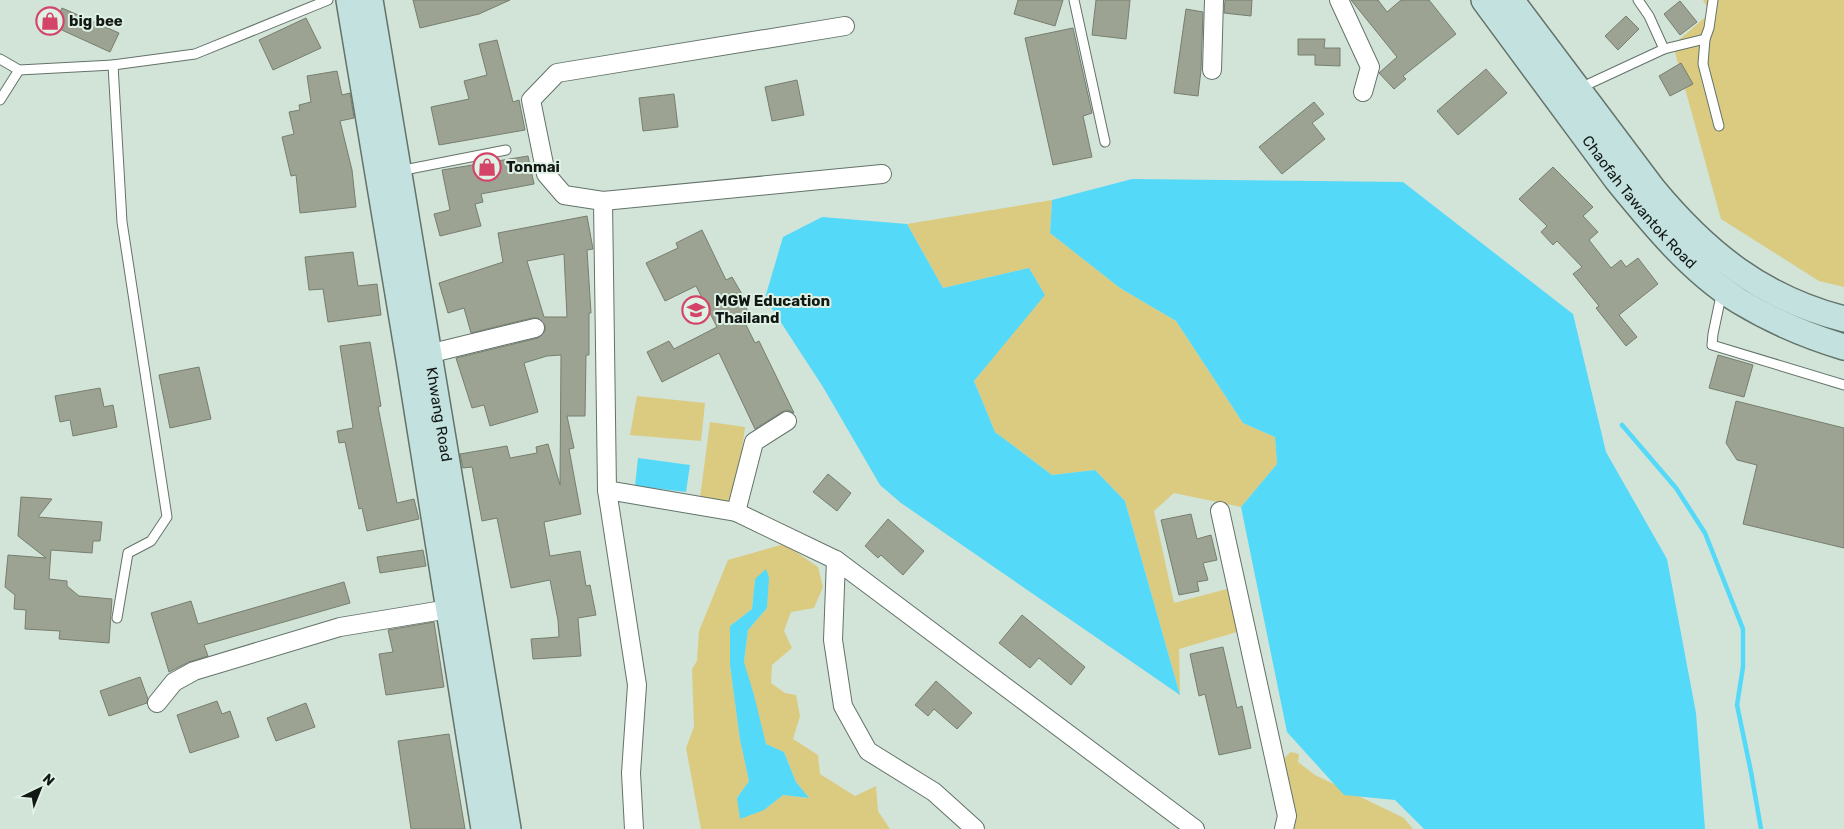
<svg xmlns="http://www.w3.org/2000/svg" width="1844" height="829" font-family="Rubik,sans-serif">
  <rect width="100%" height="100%" fill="#d2e3d8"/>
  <!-- green -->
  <g fill="#dbcb80" fill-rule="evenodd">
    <polygon points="1703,0 1844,0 1844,287 1819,281 1721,219 1673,45 1710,13"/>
    <polygon points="1052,200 1050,233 1120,288 1176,321 1243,423 1275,437 1277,464 1241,507 1174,493 1154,511 1174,603 1227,589 1237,632 1179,649 1180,695 1125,501 1095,470 1052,475 995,432 974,381 1044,295 1029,268 943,288 907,224"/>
    <polygon points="637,396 705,403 701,441 630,435"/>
    <polygon points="710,422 745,427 735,502 700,498"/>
    <path d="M784,544L818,567L823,587L814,608L791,612L784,631L792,648L772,665L771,683L785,693L796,695L800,716L793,739L818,755L820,774L855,796L876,786L878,811L890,829H701L686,748L694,727L692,669L697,661L699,631L728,560ZM755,579L767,608L748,630L744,662L766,744L784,752L796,782L808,798L783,795L764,810L737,798L749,781L740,740L730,665V626L752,609Z"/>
    <polygon points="1291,752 1299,754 1298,762 1315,775 1404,818 1413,829 1291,829 1281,761"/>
  </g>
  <!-- water -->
  <g fill="#55d9f8">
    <polygon points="1132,179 1403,182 1573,314 1606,452 1667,559 1696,713 1705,829 1424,829 1395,800 1344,795 1287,732 1241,507 1277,464 1275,437 1243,423 1176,321 1120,288 1050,233 1052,200"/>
    <polygon points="822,217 907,224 943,288 1029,268 1045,295 974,381 995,432 1052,475 1095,470 1125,501 1180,695 901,503 880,485 823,387 765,298 783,237"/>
    <polygon points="638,458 690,465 686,492 635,486"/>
    <polygon points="766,569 769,577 767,608 748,630 744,662 754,695 766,744 784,752 796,782 809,798 783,795 764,810 740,819 737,798 749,781 740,740 730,665 730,626 752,609 755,579"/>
  </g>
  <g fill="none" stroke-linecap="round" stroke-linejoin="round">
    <!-- stream -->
    <polyline stroke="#55d9f8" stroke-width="4.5" points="1622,425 1676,488 1705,533 1743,629 1743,667 1737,705 1751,772 1761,829"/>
  </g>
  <!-- building -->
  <g fill="#9ca393" stroke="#777e6e" fill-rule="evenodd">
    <polygon points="413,0 510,0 479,14 420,28"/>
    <polygon points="1018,0 1063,0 1055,26 1014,14"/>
    <polygon points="1096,0 1130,0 1126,39 1092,35"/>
    <polygon points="1225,0 1252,0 1251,16 1224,13"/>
    <polygon points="1351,0 1378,0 1387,12 1401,0 1429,0 1456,34 1403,76 1406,79 1394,89 1379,73 1397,57"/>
    <polygon points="1680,1 1697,22 1680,35 1664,14"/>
    <polygon points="62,8 119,33 110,52 53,26"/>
    <polygon points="1186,9 1203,12 1201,70 1198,96 1174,93"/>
    <polygon points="1626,16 1639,29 1618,50 1605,36"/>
    <polygon points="306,18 321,48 273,70 259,40"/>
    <polygon points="1073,28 1092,113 1083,116 1092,157 1053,165 1025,38"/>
    <polygon points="1298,39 1325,39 1324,48 1340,48 1340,66 1315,65 1315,55 1298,55"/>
    <polygon points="497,40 513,102 519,100 525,130 439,145 431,107 469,99 464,81 487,75 479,44"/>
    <polygon points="1681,63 1693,84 1670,96 1659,76"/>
    <polygon points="1486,69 1507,93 1458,135 1437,111"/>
    <polygon points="337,71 342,95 350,93 354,118 340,121 352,170 356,207 300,213 296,175 291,176 282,137 294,134 289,112 300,110 299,105 311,102 307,76"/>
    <polygon points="797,80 804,115 772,121 765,87"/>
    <polygon points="674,94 678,127 643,131 639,98"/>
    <polygon points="1314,102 1324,114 1312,123 1325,139 1282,174 1259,147"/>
    <polygon points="528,156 534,184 481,194 483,202 475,204 481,226 440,236 434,214 450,210 442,170"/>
    <polygon points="1553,167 1593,207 1583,216 1598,232 1589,240 1611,268 1621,260 1626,267 1638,258 1658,284 1619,315 1637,337 1626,346 1596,308 1599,306 1573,274 1582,267 1557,241 1553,245 1541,232 1547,226 1519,199"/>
    <path d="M587,216L593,249L587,250L591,313H589V355H586L585,416H567L574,448L569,449L581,514L544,522L550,556L580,551L586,586L590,585L596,615L578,618L581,656L533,659L531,639L559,637L558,620L550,580L511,588L497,518L482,521L472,467L463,468L460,454L507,446L510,458L537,453L536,447L548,444L560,485L561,355L547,356L524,363L538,412L490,426L484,405L472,408L456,358L538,338L545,331V325L538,318H532L471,333L464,308L448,313L439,283L503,262L498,233ZM564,254L567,317H544L527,261Z"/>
    <polygon points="702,230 726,280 732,277 743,296 741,297 750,316 743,319 755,343 759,341 794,413 787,410 782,412 755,429 719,353 662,382 647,352 669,341 674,349 717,327 696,286 665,301 646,263 678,248 676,243"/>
    <polygon points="353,252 358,286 377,284 381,315 328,322 323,289 309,290 305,257"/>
    <polygon points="370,342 381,406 378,407 397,503 414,499 419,519 367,531 362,508 359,509 345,442 339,443 337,431 353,428 340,346"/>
    <polygon points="1718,355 1753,365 1744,397 1709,388"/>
    <polygon points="199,367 211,419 170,428 159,375"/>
    <polygon points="100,388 104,407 113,405 117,427 73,436 70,420 60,422 55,396"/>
    <polygon points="1736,401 1844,428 1844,548 1743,524 1757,465 1737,460 1726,443"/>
    <polygon points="828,474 851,493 837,511 813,492"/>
    <polygon points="21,497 52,499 38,517 102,522 100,541 93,541 92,553 51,550 49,579 67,581 67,586 79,596 112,599 109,643 59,639 60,631 25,629 26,610 14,609 15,595 5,587 8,555 46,558 18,536"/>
    <polygon points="1191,514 1197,539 1211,535 1217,560 1203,563 1208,580 1197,582 1199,591 1179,595 1161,520"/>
    <polygon points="888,519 924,551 903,575 881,555 878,558 865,546"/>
    <polygon points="423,550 426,566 380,573 377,557"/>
    <polygon points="344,582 350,603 204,645 208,656 189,662 169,672 151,613 191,601 198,624"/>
    <polygon points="1022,615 1085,667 1071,685 1039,658 1030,668 999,643"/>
    <polygon points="434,622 444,687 386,695 379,654 393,652 388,630"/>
    <polygon points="1223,647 1237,708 1242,706 1251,748 1219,755 1205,694 1199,696 1190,654"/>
    <polygon points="140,677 148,699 147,703 109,716 100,691"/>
    <polygon points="936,681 972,713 957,729 934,709 928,716 915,705"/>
    <polygon points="217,701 222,714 230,711 239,737 190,753 177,715"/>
    <polygon points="306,703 315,727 276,741 267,718"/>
    <polygon points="449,734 465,829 411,829 398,741"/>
  </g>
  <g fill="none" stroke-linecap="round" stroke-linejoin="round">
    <!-- lane casing -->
    <g stroke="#637369" stroke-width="11">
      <g id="lane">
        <polyline points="1074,0 1105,142"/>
        <polyline points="1638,0 1649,16 1664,49"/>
        <polyline points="1705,39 1703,64 1719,126"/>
        <polyline points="0,59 19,70 113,65"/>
        <polyline points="1580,88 1664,49 1705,39 1709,28 1713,0"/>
        <polyline points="0,100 19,70"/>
        <polyline points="399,171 506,150"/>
        <polyline points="1722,291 1713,334 1712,345 1844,385"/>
        <polyline points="117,618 128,553 151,541 167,517 122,222 113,65 195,54 328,0"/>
      </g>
    </g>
    <!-- street casing -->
    <g stroke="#637369" stroke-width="20">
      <g id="street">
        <polyline points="1339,0 1370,67 1363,92"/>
        <polyline points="845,26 557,73 531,100 546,174 564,195 603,201 882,174"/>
        <polyline points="1212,70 1214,0"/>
        <polyline points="603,201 607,490 637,685 631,773 634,829"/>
        <polyline points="428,354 535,328"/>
        <polyline points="607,490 736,512 836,560 1195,829"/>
        <polyline points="1220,511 1287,816 1284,829"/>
        <polyline points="736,512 754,442 787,421"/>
        <polyline points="836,560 833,640 843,706 868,751 934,792 975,829"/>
        <polyline points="157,703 174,682 194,671 340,627 449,609"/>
      </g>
    </g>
    <!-- secondary casing -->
    <g stroke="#637369" stroke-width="28">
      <g id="secondary">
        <polyline points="349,0 409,360 484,829"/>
        <path id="s1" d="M370,0L508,829"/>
        <path id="s2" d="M1484,0L1617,180C1652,223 1691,271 1739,301C1772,321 1807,336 1844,347"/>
        <path d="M1511,0L1653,189C1706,253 1762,298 1844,319"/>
      </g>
    </g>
    <!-- lane -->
    <use href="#lane" stroke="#fff" stroke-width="9"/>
    <!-- street -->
    <use href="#street" stroke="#fff" stroke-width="18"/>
    <!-- secondary -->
    <use href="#secondary" stroke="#c3e1df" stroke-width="25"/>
  </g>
  <!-- icons -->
  <defs>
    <g id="shop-ring" transform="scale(1.4375)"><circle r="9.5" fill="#dff1e5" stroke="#d34468" stroke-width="1.5"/><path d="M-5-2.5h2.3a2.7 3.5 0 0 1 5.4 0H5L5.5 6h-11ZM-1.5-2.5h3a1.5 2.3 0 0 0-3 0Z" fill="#d34468"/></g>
    <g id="school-ring" transform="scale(1.4375)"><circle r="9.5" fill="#dff1e5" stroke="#d34468" stroke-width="1.5"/><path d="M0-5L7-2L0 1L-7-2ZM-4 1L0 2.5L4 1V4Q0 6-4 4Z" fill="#d34468"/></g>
  </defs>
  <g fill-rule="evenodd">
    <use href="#shop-ring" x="50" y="21"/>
    <use href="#shop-ring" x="487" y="167"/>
    <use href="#school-ring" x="696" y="310"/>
  </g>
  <g text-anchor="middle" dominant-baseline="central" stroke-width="4" stroke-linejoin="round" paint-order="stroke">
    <!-- poi labels -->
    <g font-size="15" font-weight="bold" fill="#121915" stroke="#dff1e5" text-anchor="start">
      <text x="69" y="21">big bee</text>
      <text x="506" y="167">Tonmai</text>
      <text x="715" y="301">MGW Education<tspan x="715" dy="17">Thailand</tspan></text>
    </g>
    <!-- street labels -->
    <g font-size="15" fill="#121915" stroke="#dff1e5">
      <text stroke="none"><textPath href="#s2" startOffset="255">Chaofah Tawantok Road</textPath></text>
      <text stroke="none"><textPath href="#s1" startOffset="420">Khwang Road</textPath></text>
    </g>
  </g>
  <!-- north arrow -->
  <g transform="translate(40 789) rotate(43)" stroke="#dff1e5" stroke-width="4" paint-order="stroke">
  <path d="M0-4L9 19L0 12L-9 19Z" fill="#121915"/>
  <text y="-8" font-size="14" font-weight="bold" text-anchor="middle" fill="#121915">N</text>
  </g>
</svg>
